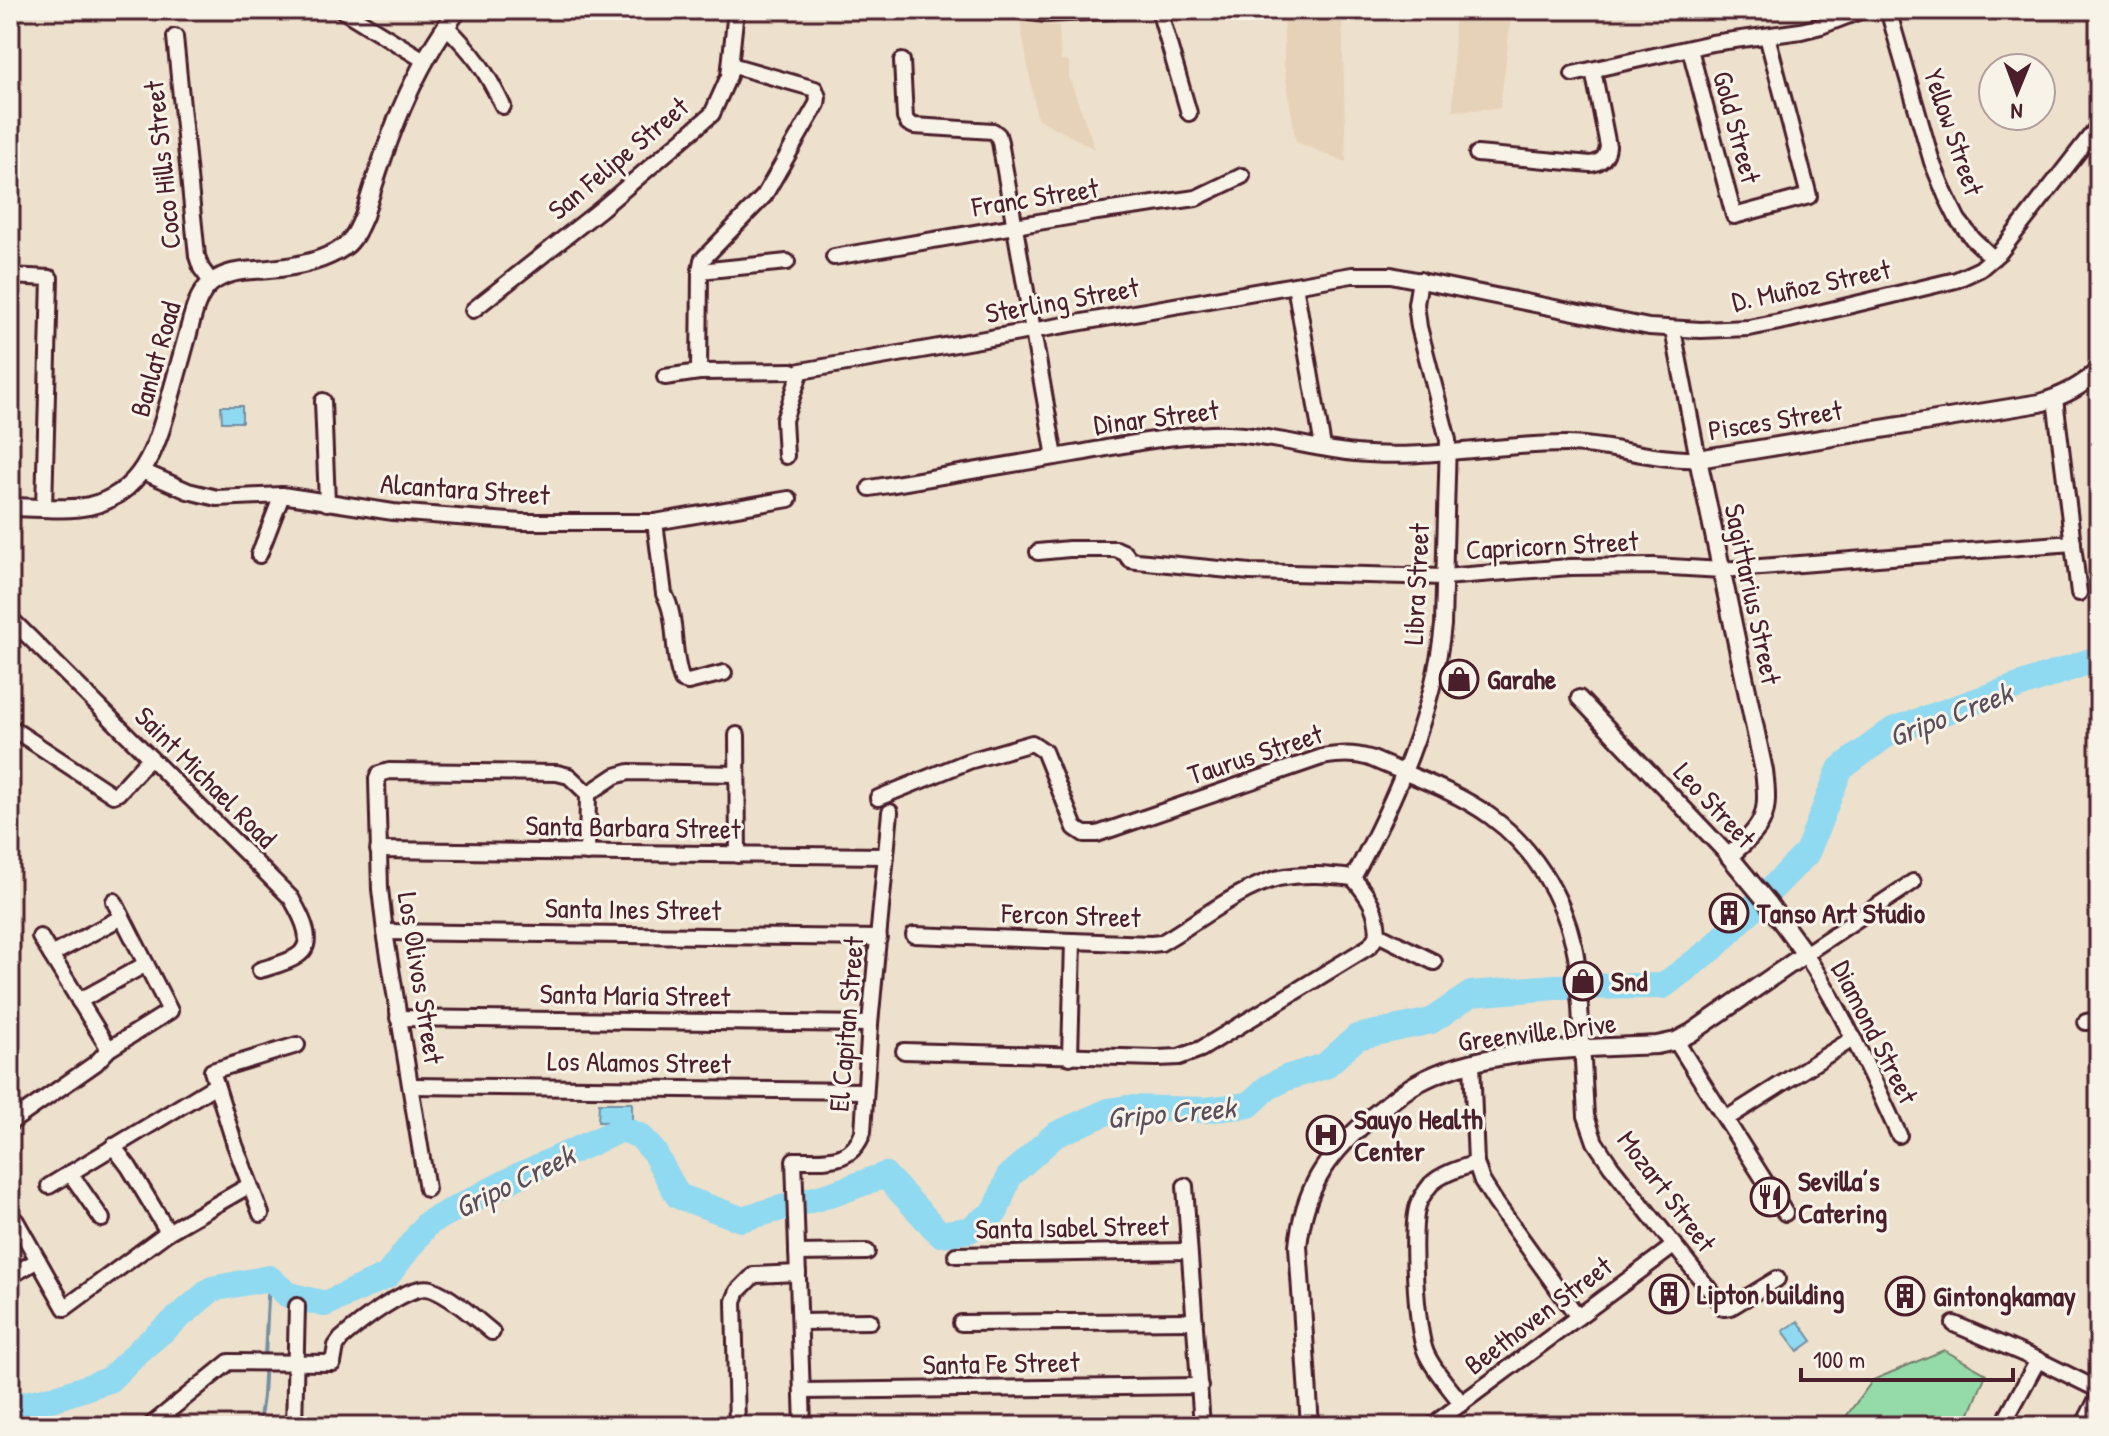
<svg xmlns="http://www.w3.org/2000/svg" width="2109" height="1436" font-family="'Patrick Hand',sans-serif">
  <rect width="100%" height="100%" fill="#ede0cc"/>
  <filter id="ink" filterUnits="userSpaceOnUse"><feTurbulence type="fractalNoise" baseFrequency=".0125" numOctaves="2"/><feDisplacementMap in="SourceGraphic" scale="16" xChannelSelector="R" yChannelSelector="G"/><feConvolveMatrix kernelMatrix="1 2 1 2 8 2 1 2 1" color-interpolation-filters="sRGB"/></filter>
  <g filter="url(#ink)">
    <!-- built -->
    <g fill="#e6d2b8">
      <polygon points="1284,10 1316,10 1317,14 1342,13 1346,162 1296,142 1284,64"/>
      <polygon points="1454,10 1512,10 1500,108 1453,111"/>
      <polygon points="1020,21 1059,26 1061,61 1069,61 1069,77 1095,149 1037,118"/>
    </g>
    <!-- green -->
    <polygon fill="#95dba9" stroke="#707d6a" stroke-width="2" points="1944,1350 1986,1374 1965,1426 1839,1426 1873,1380"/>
    <!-- water -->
    <g fill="#8fd9f1" stroke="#738fa2" stroke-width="2">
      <polygon points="221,406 242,406 242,422 222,422"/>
      <polygon points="599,1103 632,1103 632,1122 598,1122"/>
      <polygon points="1798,1321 1812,1341 1798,1351 1783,1331"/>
    </g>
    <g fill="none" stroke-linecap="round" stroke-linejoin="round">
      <!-- stream -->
      <polyline stroke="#738fa2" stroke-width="4" points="259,1426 263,1396 269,1278"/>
      <!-- river -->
      <polyline stroke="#8fd9f1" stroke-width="26" points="10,1407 55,1398 109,1380 141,1349 212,1289 269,1278 288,1295 325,1304 387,1276 428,1223 520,1175 622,1129 640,1136 654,1152 678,1196 741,1219 833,1194 885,1175 940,1234 969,1230 996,1211 1009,1176 1055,1135 1109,1111 1127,1108 1205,1110 1249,1105 1267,1088 1286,1078 1325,1066 1357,1037 1431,1021 1471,994 1555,987 1663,986 1712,949 1807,853 1840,769 1893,730 2099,658"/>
      <!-- minor casing -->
      <g stroke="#4a1f2b" stroke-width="20">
        <g id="minor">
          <polyline points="342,10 424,60"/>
          <polyline points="1159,10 1189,113"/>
          <polyline points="1888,10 1932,162 1946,196 1958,220 1973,239 1993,258"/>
          <path d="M446,26C475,55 485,69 503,106"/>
          <polyline points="175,37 197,256 201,268 212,283"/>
          <polyline points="1690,49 1734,216 1809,196 1767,36"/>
          <polyline points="902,61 905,118 908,123 914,126 993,131 998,135 1000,142 1055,457"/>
          <polyline points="1573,74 1712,43 1801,31 1821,26 1863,10"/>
          <path d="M1477,154L1591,164C1602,162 1607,157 1608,146L1593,70"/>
          <polyline points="834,257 1097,212 1196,198 1242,176"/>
          <polyline points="700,271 787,262"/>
          <polyline points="10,276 50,278 44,508"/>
          <polyline points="1295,285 1323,447"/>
          <polyline points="473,310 601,209 712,114 729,76 736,10"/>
          <polyline points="699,372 700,271 702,260 764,196 817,104 818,97 815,89 731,65"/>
          <polyline points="665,377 699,372 792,371"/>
          <polyline points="2055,399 2079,593"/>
          <polyline points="323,401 327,503"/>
          <polyline points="786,456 784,420 801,371 1352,275 1391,275 1649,327 1701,330 1749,328 1789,320 1956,280 1980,269 2000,252 2099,125"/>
          <polyline points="142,471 188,491 217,498 282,495 393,512 522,522 655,522 789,499"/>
          <path d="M870,488C938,477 1006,465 1073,454C1119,446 1165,436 1211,434C1260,432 1307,448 1355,453C1425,460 1496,444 1566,444C1611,444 1653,461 1698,459L1673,330"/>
          <path d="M655,522L664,594C678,617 671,653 682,680L688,682L724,673"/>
          <polyline points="1038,552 1069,549 1116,549 1125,553 1130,560 1137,561 1250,572 1444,577 1570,567 1654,566 1722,570 2073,543"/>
          <polyline points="259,555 282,495"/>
          <path d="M10,618L291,898C300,914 318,943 297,956C287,963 272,966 260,970"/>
          <polyline points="1579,698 1729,856"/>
          <polyline points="10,727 113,795 118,793 150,758"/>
          <polyline points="737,735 738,855"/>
          <polyline points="588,794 615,776 629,772 737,774"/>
          <path d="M878,798L969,761L1032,743L1044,751L1075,828L1084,834H1097L1322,757C1340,754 1353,753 1370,758C1408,775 1456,791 1490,816C1533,847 1562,894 1574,946C1579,965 1578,987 1580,1006C1582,1043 1584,1079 1586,1116L1595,1142L1611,1166L1724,1308L1731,1307L1777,1279"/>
          <polyline points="378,850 886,856"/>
          <path d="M1353,878C1395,801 1434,713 1443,625L1448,440L1419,327L1416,304L1420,280"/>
          <path d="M1353,878C1369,897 1377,909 1378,934"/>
          <polyline points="385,932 879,938"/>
          <polyline points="1378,934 1434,962"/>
          <path d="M914,935L1151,944L1161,943L1171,937C1202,918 1244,886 1279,878C1304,873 1328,875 1353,878"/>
          <polyline points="40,937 109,1049"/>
          <polyline points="51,955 122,917"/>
          <polyline points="79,1001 146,964"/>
          <polyline points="398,1018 870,1024"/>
          <polyline points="2086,1022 2099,1019"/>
          <polyline points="1676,1041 1785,1213"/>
          <polyline points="904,1051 1157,1058 1179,1057 1201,1049 1370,946 1378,934"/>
          <polyline points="1070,1057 1073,941"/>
          <polyline points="1472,1062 1476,1163 1482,1181 1496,1203 1578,1317"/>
          <polyline points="411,1086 865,1091"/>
          <polyline points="1726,1119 1854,1038"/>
          <polyline points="10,1123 96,1063 109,1049 170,1011 114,901"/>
          <path d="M1899,1135C1870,1073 1843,1011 1805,954L1913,882"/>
          <polyline points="113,1146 129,1167 168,1232"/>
          <polyline points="70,1173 102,1219"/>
          <polyline points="49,1186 216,1085"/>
          <polyline points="1185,1186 1202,1426"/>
          <polyline points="427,1189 385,932 380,889 377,779 379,774 389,771 557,773 569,776 588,794 587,853"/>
          <polyline points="261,1214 235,1145 212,1071 297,1045"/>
          <polyline points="10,1215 16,1221 65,1308 168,1232 250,1185"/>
          <polyline points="797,1253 867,1252"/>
          <polyline points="956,1255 1189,1251"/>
          <polyline points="10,1276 38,1260"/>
          <polyline points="800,1322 870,1321"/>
          <polyline points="961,1323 1195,1321"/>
          <polyline points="1954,1324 2038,1360 2099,1390"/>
          <polyline points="802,1391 1200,1386"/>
          <path d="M1462,1404C1450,1388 1434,1371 1426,1353C1416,1330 1410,1228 1418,1205C1420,1199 1427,1189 1431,1184C1443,1173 1461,1168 1476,1163"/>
          <path d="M150,1426L229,1362L333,1363L336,1346L341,1339C357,1325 410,1282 431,1289C451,1296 475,1318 492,1332"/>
          <polyline points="294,1426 297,1306"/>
          <polyline points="737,1426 734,1301 738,1291 754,1275 798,1273"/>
          <path d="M803,1426L794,1160C824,1159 851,1166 863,1132L870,1024L890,812"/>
          <polyline points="1431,1426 1675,1245"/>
          <polyline points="2017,1426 2008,1419 2008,1415 2038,1360"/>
          <polyline points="2083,1426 2099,1395"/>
        </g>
      </g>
      <!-- tertiary casing -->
      <g stroke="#4a1f2b" stroke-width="22">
        <g id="tertiary">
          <polyline points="1021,10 1045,13 1113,10"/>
          <path d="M10,507C35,507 64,511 89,506C142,494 156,448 169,402C175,380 181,359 187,337C192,319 196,295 211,283C229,269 249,271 269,269C294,267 324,261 344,247C354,240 359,227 364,216C386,143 411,71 458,10"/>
          <path d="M1310,1426L1298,1246C1304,1190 1325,1157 1367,1121C1383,1108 1398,1094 1416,1084C1481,1047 1583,1049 1657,1045L1676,1041L1691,1033L1805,954L1768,903L1729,856C1764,826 1770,817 1764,771L1698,459L2040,403C2063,396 2081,387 2099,370"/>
        </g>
      </g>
      <!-- minor -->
      <use href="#minor" stroke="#f7f3e8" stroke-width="14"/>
      <!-- tertiary -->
      <use href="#tertiary" stroke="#f7f3e8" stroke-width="16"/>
    </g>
  </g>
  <!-- icons -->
  <defs>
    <g id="shop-ring" transform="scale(2)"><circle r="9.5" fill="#f7f3e8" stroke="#4a1f2b" stroke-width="1.5"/><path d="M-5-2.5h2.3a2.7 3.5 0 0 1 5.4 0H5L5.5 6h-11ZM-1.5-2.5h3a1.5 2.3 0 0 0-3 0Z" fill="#4a1f2b"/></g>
    <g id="building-ring" transform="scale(2)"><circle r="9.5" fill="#f7f3e8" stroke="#4a1f2b" stroke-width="1.5"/><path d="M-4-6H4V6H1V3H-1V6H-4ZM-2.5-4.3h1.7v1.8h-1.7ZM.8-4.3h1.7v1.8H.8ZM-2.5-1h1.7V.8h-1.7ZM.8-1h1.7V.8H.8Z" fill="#4a1f2b"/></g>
    <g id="hospital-ring" transform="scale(2)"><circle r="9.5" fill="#f7f3e8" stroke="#4a1f2b" stroke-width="1.5"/><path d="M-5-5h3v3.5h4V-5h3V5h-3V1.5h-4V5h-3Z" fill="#4a1f2b"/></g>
    <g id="restaurant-ring" transform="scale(2)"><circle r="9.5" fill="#f7f3e8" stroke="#4a1f2b" stroke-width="1.5"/><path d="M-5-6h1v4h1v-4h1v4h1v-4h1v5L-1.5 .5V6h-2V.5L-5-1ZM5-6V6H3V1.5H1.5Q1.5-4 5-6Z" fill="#4a1f2b"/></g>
  </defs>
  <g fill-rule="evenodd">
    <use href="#shop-ring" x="1459" y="679"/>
    <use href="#building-ring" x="1729" y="913"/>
    <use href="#shop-ring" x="1583" y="981"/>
    <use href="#hospital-ring" x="1326" y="1135"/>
    <use href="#restaurant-ring" x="1770" y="1197"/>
    <use href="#building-ring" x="1669" y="1294"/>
    <use href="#building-ring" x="1905" y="1296"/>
  </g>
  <g text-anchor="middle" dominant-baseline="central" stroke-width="6" stroke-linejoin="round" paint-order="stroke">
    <!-- street labels -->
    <g font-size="28" fill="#4a1f2b" stroke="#f7f3e8">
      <text transform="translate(1737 127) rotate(75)">Gold Street</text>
      <text transform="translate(1954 132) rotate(71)">Yellow Street</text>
      <text transform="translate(618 158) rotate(-40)">San Felipe Street</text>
      <text transform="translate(162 165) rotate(-96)">Coco Hills Street</text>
      <text transform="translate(1035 197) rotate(-9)">Franc Street</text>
      <text transform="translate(1811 285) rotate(-12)">D. Muñoz Street</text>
      <text transform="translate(1062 300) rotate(-10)">Sterling Street</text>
      <text transform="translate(155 359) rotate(-74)">Banlat Road</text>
      <text transform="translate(1156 417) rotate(-7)">Dinar Street</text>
      <text transform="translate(1775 420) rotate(-9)">Pisces Street</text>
      <text transform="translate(465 489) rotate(4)">Alcantara Street</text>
      <text transform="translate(1552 545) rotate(-3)">Capricorn Street</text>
      <text transform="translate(1416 584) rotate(-87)">Libra Street</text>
      <text transform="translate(1753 594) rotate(78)">Sagittarius Street</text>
      <text transform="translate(1255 754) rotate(-18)">Taurus Street</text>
      <text transform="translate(206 777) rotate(45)">Saint Michael Road</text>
      <text transform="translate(1715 805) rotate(47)">Leo Street</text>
      <text transform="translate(633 827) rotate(1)">Santa Barbara Street</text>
      <text transform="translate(633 909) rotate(1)">Santa Ines Street</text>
      <text transform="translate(1071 915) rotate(2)">Fercon Street</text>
      <text transform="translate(421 978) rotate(81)">Los Olivos Street</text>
      <text transform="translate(635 995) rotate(1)">Santa Maria Street</text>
      <text transform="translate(846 1024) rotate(-85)">El Capitan Street</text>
      <text transform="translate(1537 1032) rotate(-7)">Greenville Drive</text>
      <text transform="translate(1875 1032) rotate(63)">Diamond Street</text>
      <text transform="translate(639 1062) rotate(1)">Los Alamos Street</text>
      <text transform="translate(1667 1191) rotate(53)">Mozart Street</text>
      <text transform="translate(1072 1227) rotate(-1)">Santa Isabel Street</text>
      <text transform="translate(1538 1315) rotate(-37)">Beethoven Street</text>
      <text transform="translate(1001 1363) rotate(-1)">Santa Fe Street</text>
    </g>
    <!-- poi labels -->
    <g font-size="28" font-weight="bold" fill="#4a1f2b" stroke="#f7f3e8" text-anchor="start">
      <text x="1487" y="679">Garahe</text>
      <text x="1757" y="913">Tanso Art Studio</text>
      <text x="1611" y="981">Snd</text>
      <text x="1354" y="1119">Sauyo Health<tspan x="1354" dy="32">Center</tspan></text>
      <text x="1798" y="1181">Sevilla’s<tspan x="1798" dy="32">Catering</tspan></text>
      <text x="1697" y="1294">Lipton building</text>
      <text x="1933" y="1296">Gintongkamay</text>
    </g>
    <!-- water labels -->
    <g font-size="30" font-style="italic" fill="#5b4e5c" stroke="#f7f3e8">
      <text transform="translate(1950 714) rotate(-21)">Gripo Creek</text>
      <text transform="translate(1171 1112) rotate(-5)">Gripo Creek</text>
      <text transform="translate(514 1181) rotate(-26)">Gripo Creek</text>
    </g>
  </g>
  <!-- margin -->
  <rect width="2109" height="1436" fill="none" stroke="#f7f3e8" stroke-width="40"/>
  <rect x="20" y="20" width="2069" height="1396" fill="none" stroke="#4a1f2b" stroke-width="3" filter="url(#ink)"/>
  <!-- north arrow -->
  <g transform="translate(2017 92) rotate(181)"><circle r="38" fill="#f7f3e8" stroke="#b29e9c" stroke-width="2"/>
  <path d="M0-6L14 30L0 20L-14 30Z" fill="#4a1f2b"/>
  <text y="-12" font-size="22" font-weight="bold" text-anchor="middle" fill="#4a1f2b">N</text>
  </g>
  <!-- scale -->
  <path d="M1801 1368v12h212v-12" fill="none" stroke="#4a1f2b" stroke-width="4"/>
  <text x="1813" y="1368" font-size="24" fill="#4a1f2b" stroke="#f7f3e8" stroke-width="6" paint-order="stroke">100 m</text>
</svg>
